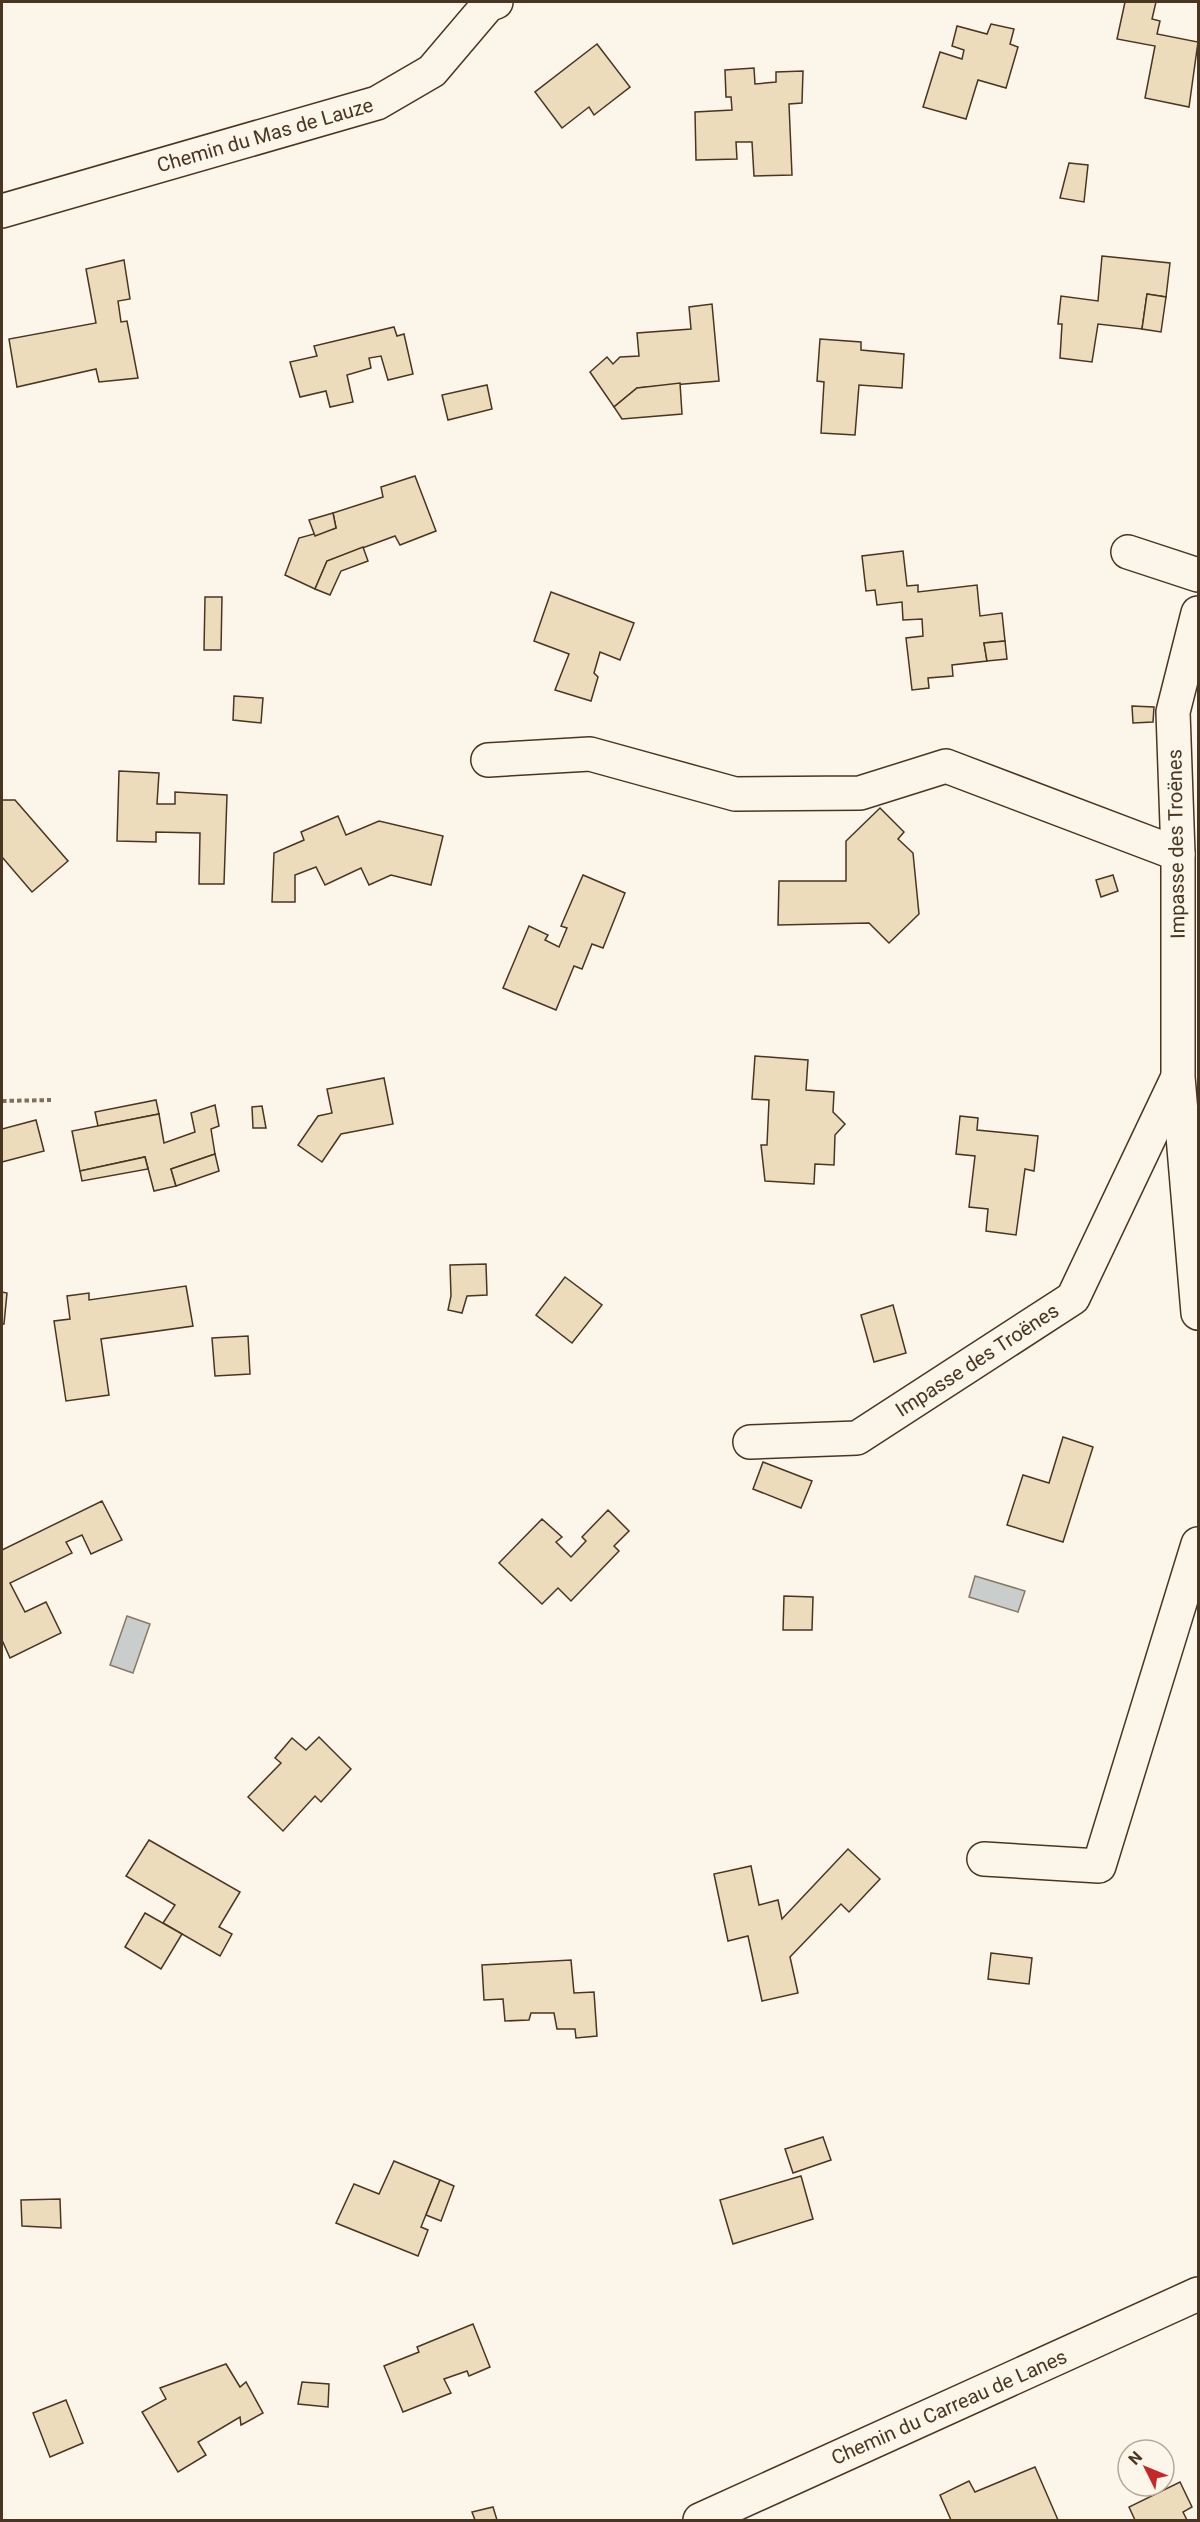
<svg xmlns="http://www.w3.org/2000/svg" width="1200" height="2522" font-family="Roboto,sans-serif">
  <rect width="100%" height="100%" fill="#fbf6e9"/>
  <!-- water -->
  <g fill="#c9cecd" stroke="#887966" stroke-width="1.5">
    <polygon points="975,1576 1025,1591 1018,1612 969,1597"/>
    <polygon points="127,1616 150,1624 133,1673 110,1665"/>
  </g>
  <!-- building -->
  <g fill="#ecdcbc" stroke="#4a3520" stroke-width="1.5">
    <polygon points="1125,2 1156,2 1152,19 1160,21 1157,34 1198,42 1189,107 1145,98 1155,46 1117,39"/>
    <polygon points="991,24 1014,29 1010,44 1018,47 1006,88 978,80 966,119 923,107 940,52 962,59 964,50 952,46 957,26 987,34"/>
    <polygon points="597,44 630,87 594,115 589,107 562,128 535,92"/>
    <polygon points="754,68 755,84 776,82 776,72 803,71 802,103 789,104 792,175 754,176 752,142 736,142 737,159 696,160 695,112 732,110 731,97 726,97 725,70"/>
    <polygon points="1069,163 1088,165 1084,202 1060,198"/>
    <polygon points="1102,256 1170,263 1166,297 1147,294 1142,329 1098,324 1092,362 1060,358 1062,324 1058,324 1061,296 1098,301"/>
    <polygon points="124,260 130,299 118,301 121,322 127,321 138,378 99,382 96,369 17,387 9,339 96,323 86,269"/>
    <polygon points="1147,294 1166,297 1161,332 1142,329"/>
    <polygon points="712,304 719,381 637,388 614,407 590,372 607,357 613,364 620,357 639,356 637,333 691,329 689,307"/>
    <polygon points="394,327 397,336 404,334 413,374 388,380 381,356 369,358 371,368 347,375 353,402 330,407 326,391 300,397 290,362 317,356 314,346"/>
    <polygon points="820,339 861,342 861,350 904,354 902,388 859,385 855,435 821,433 824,382 817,381"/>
    <polygon points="680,383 682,414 622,419 614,407 637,388"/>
    <polygon points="487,385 492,409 448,420 442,395"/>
    <polygon points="415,476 436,531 400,545 395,536 327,561 315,589 285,575 299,538 336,528 333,513 383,497 381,487"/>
    <polygon points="333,513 336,528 315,536 309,520"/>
    <polygon points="363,547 368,561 341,571 330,595 315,589 327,561"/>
    <polygon points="903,551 907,586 918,585 918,592 977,585 980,616 1002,613 1005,641 984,643 987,661 952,665 953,676 928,678 929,688 912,690 906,638 923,636 922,619 903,620 902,602 877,605 875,590 866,591 862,556"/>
    <polygon points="551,592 634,623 620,660 600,652 594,673 598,677 591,701 555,690 569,654 534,641"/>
    <polygon points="205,597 222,597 221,650 204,650"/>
    <polygon points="1005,641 1007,659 987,661 984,643"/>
    <polygon points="234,696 263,698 261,723 233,720"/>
    <polygon points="1132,706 1154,707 1153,722 1133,723"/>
    <polygon points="119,771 159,773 157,804 175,804 175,792 227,795 224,884 199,884 200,833 156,832 156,842 117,841"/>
    <polygon points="2,800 15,800 68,861 32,892 2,857"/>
    <polygon points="880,808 904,832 898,839 913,853 919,914 889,943 869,923 778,925 779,881 846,881 846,841"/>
    <polygon points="338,816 346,835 379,821 443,836 431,885 391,875 369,885 361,868 325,885 316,867 295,875 295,902 272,902 274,853 304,840 301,832"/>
    <polygon points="583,875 625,893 603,948 592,944 582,969 574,966 556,1010 503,988 529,926 548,935 545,940 559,947 567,928 561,926"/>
    <polygon points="1113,875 1118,891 1101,897 1096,880"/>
    <polygon points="755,1056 808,1060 806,1090 834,1092 833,1112 845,1124 835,1135 834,1165 815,1164 814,1184 765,1181 761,1145 767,1145 769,1100 752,1099"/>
    <polygon points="384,1078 393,1124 341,1134 322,1162 298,1145 318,1116 332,1113 327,1089"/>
    <polygon points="156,1100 159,1114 98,1126 95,1112"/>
    <polygon points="215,1105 219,1126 211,1129 215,1154 171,1169 176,1186 154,1191 145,1157 80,1171 72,1131 159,1114 164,1143 195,1132 191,1113"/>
    <polygon points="262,1106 266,1128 253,1128 252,1107"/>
    <polygon points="960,1116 978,1118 977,1130 1038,1136 1034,1171 1025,1169 1016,1235 986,1231 988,1209 969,1207 975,1156 956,1154"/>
    <polygon points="36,1120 44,1151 2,1162 2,1129"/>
    <polygon points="215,1154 219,1171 176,1186 171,1169"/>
    <polygon points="145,1157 148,1169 82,1181 80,1171"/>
    <polygon points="486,1264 487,1295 467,1296 462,1313 448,1310 451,1296 450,1265"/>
    <polygon points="565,1277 602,1305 572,1343 536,1315"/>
    <polygon points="186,1286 193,1326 101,1339 109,1395 66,1401 54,1321 70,1319 67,1296 89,1293 89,1300"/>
    <polygon points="2,1292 7,1293 4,1324 2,1324"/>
    <polygon points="893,1305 906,1353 874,1362 861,1315"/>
    <polygon points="248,1336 250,1374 215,1376 212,1338"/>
    <polygon points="1063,1437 1093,1447 1063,1542 1007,1525 1023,1475 1049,1483"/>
    <polygon points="763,1462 812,1481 801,1508 753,1489"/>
    <polygon points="102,1501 122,1540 91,1554 82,1535 66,1542 72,1553 10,1583 25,1612 46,1602 61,1633 10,1658 2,1640 2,1550"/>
    <polygon points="608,1510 629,1531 614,1546 619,1551 571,1601 558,1588 542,1604 499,1563 542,1519 562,1537 556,1542 571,1557 586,1541 582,1537"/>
    <polygon points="784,1596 813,1597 812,1630 783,1630"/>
    <polygon points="319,1737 351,1769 321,1802 315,1796 283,1831 248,1797 281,1763 275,1758 292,1738 306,1750"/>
    <polygon points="149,1840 240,1892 219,1927 232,1934 220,1956 163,1923 175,1905 126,1876"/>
    <polygon points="848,1849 880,1879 849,1912 841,1904 790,1957 798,1993 762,2001 748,1936 728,1941 714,1874 751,1866 759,1905 778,1900 782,1919"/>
    <polygon points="145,1913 182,1934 161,1969 125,1947"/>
    <polygon points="991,1953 1032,1958 1029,1984 988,1979"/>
    <polygon points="571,1960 574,1993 594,1992 597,2036 576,2038 575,2029 557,2029 554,2013 531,2013 529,2020 505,2021 503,1999 484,2000 482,1965"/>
    <polygon points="823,2137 831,2160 793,2173 785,2149"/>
    <polygon points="394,2161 440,2180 421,2227 428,2230 418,2256 336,2223 354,2184 379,2194"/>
    <polygon points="801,2176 813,2219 733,2244 720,2200"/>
    <polygon points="440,2180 454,2186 441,2221 426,2215"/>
    <polygon points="60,2199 61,2228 22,2226 21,2200"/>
    <polygon points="473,2324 490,2367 469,2376 467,2371 444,2379 451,2393 403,2412 384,2366 419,2352 417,2347"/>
    <polygon points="226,2364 240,2387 246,2382 263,2413 241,2425 240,2417 198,2442 206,2455 178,2472 142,2412 166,2399 160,2388"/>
    <polygon points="302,2382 329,2384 328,2407 298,2404"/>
    <polygon points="66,2400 83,2443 50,2457 33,2413"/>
    <polygon points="1035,2467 1058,2520 951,2520 940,2495 969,2481 975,2492"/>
    <polygon points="1180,2482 1192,2507 1183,2512 1187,2520 1135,2520 1129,2507"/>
    <polygon points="493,2507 497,2520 475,2520 472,2512"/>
  </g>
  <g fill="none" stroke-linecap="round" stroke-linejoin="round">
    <!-- minor casing -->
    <g stroke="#4a3520" stroke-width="36">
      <g id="minor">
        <polyline points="2,211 377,103 432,71 488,5 496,2"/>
        <polyline points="1128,552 1198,575"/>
        <polyline points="1198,613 1173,712 1178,854 1178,1077 1198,1313"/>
        <polyline points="488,760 590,754 735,794 860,793 946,766 1178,854"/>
        <polyline points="750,1442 857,1438 1073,1298 1177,1079"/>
        <polyline points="984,1859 1099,1866 1198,1544"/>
        <polyline points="700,2520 1198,2294"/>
      </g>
    </g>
    <!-- path -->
    <polyline stroke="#7f6f5c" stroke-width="4" stroke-dasharray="4.5 3" stroke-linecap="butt" points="2,1101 51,1100"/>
    <!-- minor -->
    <use href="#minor" stroke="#fbf6e9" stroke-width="33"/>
  </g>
  <g text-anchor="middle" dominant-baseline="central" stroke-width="4.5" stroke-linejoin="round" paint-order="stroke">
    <!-- street labels -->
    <g font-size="20" fill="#4a3520" stroke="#fbf6e9">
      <text transform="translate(265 135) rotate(-16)">Chemin du Mas de Lauze</text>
      <text transform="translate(1176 844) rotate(-91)">Impasse des Troënes</text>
      <text transform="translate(977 1360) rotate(-33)">Impasse des Troënes</text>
      <text transform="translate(949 2407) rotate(-24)">Chemin du Carreau de Lanes</text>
    </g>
  </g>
  <!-- border -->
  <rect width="1200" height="2522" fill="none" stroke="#4a3520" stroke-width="6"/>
  <!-- north arrow -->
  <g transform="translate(1146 2468) rotate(313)"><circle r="28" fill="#fbf6e9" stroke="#b4a999" stroke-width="1.5"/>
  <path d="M0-4.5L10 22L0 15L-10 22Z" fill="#c62828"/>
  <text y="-9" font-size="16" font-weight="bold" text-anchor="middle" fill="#4a3520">N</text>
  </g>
</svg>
